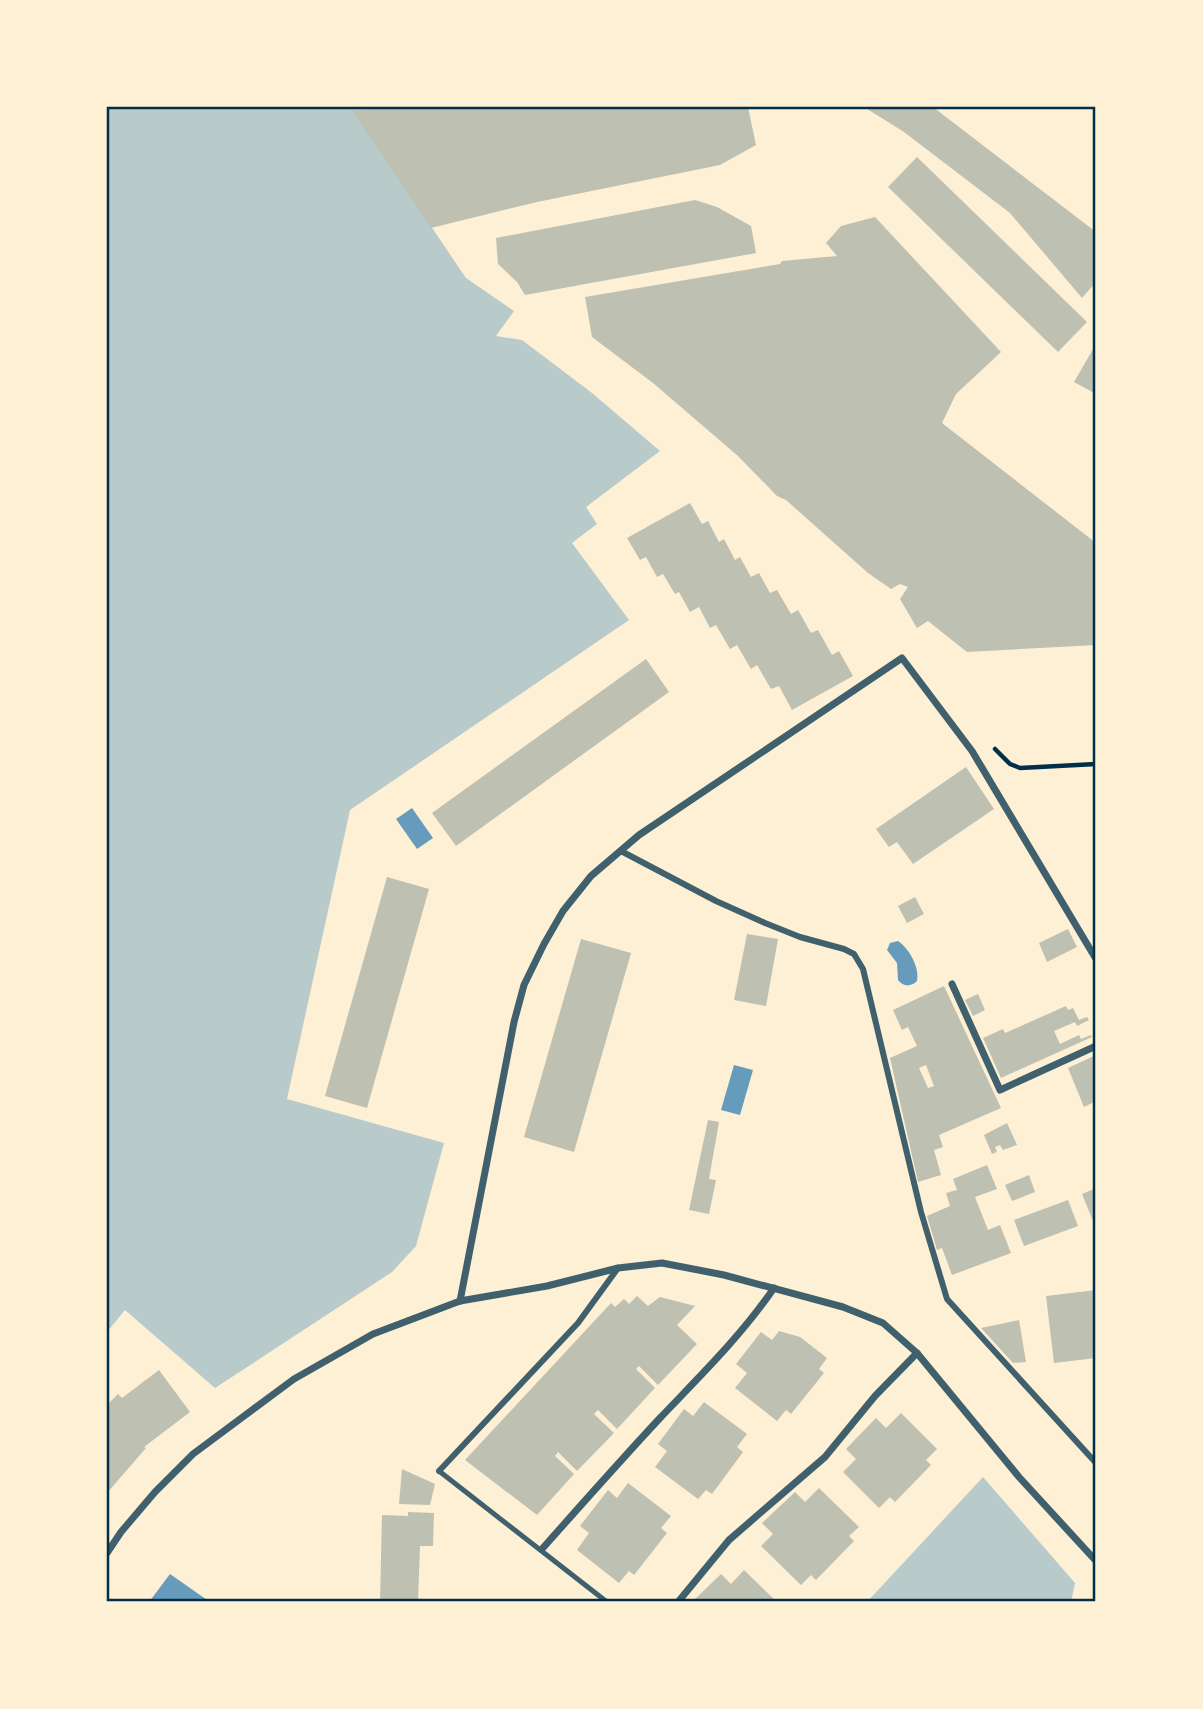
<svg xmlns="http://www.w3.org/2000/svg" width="1203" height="1709" font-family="Lato,sans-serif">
  <rect width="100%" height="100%" fill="#fdf0d5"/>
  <!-- green -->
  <g fill="#b9caca">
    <polygon points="107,107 373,107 353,111 466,278 514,311 496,336 522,340 592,393 660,451 586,507 597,524 572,543 629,620 350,810 287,1099 444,1143 416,1246 392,1272 215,1388 125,1310 107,1332"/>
    <polygon points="983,1477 1075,1583 1071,1602 867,1602"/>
  </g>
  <!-- water -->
  <g fill="#669bbc">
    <polygon points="412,808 433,838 417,849 396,819"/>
    <path d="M898,941C909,948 920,968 917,981C911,987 903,987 898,980L897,963L887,950L890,943Z"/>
    <polygon points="734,1065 753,1070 740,1115 721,1110"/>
    <polygon points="170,1574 210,1602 149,1602"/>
  </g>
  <!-- building -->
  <g fill="#bec0b2" fill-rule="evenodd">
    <polygon points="375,107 748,107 756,145 720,165 537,202 431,228 352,111"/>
    <polygon points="864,107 920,107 924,109 925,107 933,107 1096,232 1096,282 1082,298 1010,213 904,132"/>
    <polygon points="917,157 1087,322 1058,352 888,187"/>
    <polygon points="695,200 717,207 751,226 756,253 525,295 517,282 498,264 496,238"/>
    <polygon points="875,217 1001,352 956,394 942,423 1096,543 1096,645 967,652 928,621 917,628 900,599 908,587 900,584 891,589 868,573 786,500 777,496 738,456 653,383 592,337 585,297 780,264 782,261 837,256 826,243 841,226"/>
    <polygon points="1096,344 1096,394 1074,382"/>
    <polygon points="690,503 702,524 708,521 719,542 724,539 735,560 740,557 751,577 759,573 770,593 777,590 791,614 798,610 811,633 818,630 832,655 839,651 853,676 792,710 779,686 771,689 757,665 751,669 737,645 730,649 716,625 710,628 699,607 690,612 679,592 675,594 663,574 657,577 646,557 640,560 627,538"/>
    <polygon points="646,659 669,692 456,846 432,813"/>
    <polygon points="966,767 994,809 913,864 897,842 889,847 876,829"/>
    <polygon points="387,877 429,889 367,1108 325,1096"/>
    <polygon points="915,897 924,914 907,923 898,906"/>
    <polygon points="1068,929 1077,947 1047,962 1039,943"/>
    <polygon points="747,934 778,939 766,1006 734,1000"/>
    <polygon points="581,939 631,953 574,1152 524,1137"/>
    <path d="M944,986L1001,1108L939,1135L943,1147L934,1150L941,1175L918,1182L890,1058L917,1046L908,1027L902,1030L893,1010ZM926,1065L934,1086L928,1088L919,1068Z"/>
    <polygon points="978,994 985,1010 973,1016 965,1000"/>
    <polygon points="1066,1006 1068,1010 1073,1008 1079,1020 1087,1017 1089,1020 1077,1026 1075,1022 1054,1031 1060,1044 1079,1035 1081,1039 1091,1035 1092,1037 1001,1078 983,1038 1003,1029 1005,1033"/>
    <polygon points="1096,1055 1096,1101 1084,1107 1068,1068"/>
    <polygon points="708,1120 719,1122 709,1179 716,1180 709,1214 689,1210"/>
    <polygon points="1007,1123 1017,1145 1003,1150 1000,1145 995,1147 997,1152 992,1154 984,1135"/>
    <polygon points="987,1165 997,1189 975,1197 988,1230 1000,1225 1011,1253 952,1275 942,1248 937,1250 927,1216 950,1206 946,1193 957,1190 953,1179"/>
    <polygon points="1029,1175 1035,1192 1012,1201 1005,1185"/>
    <polygon points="1096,1188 1096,1220 1093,1221 1082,1194"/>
    <polygon points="1068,1200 1078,1226 1024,1246 1014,1220"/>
    <polygon points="1096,1290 1096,1358 1054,1363 1046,1296"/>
    <polygon points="637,1296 648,1306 660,1297 695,1306 677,1325 697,1344 658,1385 639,1366 636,1369 655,1388 617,1429 598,1410 594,1414 614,1433 577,1471 558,1452 555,1456 574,1474 537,1515 465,1460 611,1303 615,1307 624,1299 629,1304"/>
    <polygon points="1019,1320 1026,1362 1013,1363 981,1328"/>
    <polygon points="779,1331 800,1337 827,1358 819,1369 824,1373 791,1414 786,1410 777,1421 735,1388 747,1373 736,1364 761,1332 772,1340"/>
    <polygon points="159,1370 190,1412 144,1447 146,1448 107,1493 107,1405 118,1394 122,1398"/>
    <polygon points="704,1402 747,1434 737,1447 743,1452 712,1494 706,1490 698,1499 655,1467 667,1451 658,1444 684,1409 693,1416"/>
    <polygon points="901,1413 937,1449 926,1460 931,1465 895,1502 890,1497 879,1508 843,1472 856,1459 846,1449 876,1418 886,1428"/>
    <polygon points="402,1469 435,1484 430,1505 399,1504"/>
    <polygon points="628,1483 671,1516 661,1528 667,1533 634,1575 629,1571 619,1583 577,1550 589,1533 580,1526 608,1490 617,1498"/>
    <polygon points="819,1488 859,1527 849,1536 854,1541 816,1580 811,1575 801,1585 761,1546 773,1534 762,1523 795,1492 805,1502"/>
    <polygon points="408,1512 434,1513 433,1546 420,1546 418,1602 380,1602 382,1515 408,1516"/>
    <polygon points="744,1570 777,1602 692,1602 721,1574 731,1584"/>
  </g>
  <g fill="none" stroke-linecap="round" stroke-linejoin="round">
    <!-- path -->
    <polyline stroke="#003049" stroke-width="4.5" points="995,749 1010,764 1020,768 1096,764"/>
    <!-- service -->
    <polyline stroke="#3f606c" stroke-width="5" points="439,1471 607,1602"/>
    <!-- pedestrian -->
    <g stroke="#3f606c" stroke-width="6">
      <polyline points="621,851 716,901 765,923 800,937 844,949 854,954 863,969 921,1212 947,1299 1096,1463"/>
      <polyline points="439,1471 578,1323 618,1268"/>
    </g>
    <!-- minor -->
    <g stroke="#3f606c" stroke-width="7">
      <polyline points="952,984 1000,1090 1096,1046"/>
      <polyline points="460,1301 514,1022 524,985 544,944 563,911 591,876 639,835 902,658 972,751 1096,959"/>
      <path d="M542,1549C581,1505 620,1461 660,1418C700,1376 741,1336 774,1288"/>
      <polyline points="107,1553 121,1532 155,1492 193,1454 294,1379 373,1334 460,1301 547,1286 618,1268 662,1263 724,1275 843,1307 883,1323 917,1353 1019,1477 1096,1561"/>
      <polyline points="678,1602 729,1540 825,1457 875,1396 917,1353"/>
    </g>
  </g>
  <!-- border -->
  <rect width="1203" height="1709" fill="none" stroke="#fdf0d5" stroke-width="217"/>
  <rect x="108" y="108" width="986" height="1492" fill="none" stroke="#003049" stroke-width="2.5"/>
</svg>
